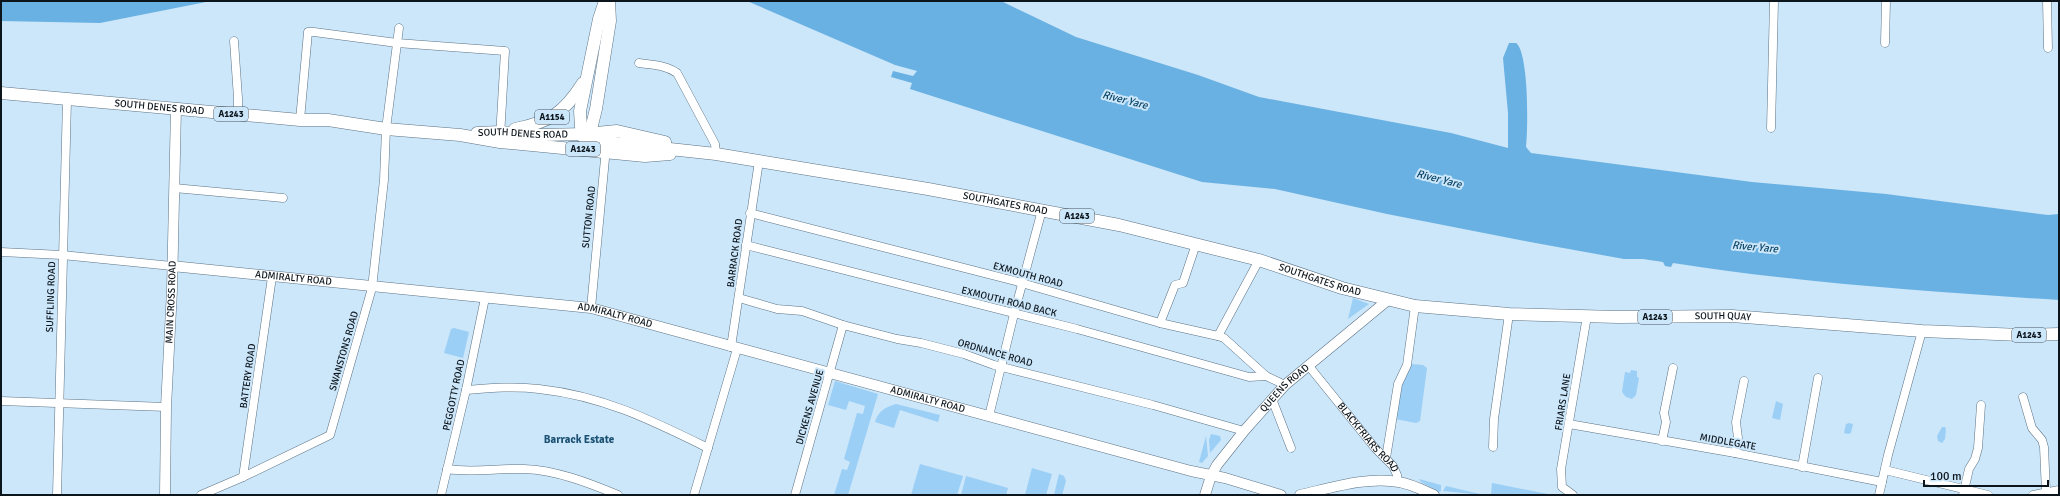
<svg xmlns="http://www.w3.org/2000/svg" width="2060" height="496" font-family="Signika,sans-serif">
  <rect width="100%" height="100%" fill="#cce6fa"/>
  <!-- green -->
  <g fill="#9bcff5">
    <polygon points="1353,298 1369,304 1348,319"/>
    <polygon points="454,328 469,332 463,358 444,353 451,329"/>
    <polygon points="1411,364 1423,365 1427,368 1420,421 1416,423 1395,419 1401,384"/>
    <polygon points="1631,370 1637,371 1637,377 1639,378 1636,395 1632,399 1626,397 1622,392 1625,372 1630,373"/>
    <polygon points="835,381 878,394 848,495 834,495 842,469 847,470 850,462 844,459 857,413 863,414 865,406 849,401 846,410 828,405"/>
    <polygon points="1776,401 1783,404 1780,420 1772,418"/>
    <path d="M896,404L940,415L938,422L900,410L894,428L875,422C878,411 886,407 896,404Z"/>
    <polygon points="1849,423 1853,424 1851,433 1848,434 1844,433 1846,424"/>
    <polygon points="1942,427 1945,427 1946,429 1945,439 1942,443 1938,441 1937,436"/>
    <polygon points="1211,434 1220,436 1221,440 1210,453 1209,440"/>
    <polygon points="1206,436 1208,456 1202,463 1199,462"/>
    <polygon points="920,464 963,476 957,495 911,495"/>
    <polygon points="1032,468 1052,474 1046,495 1025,495"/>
    <polygon points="1059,474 1064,476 1066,481 1062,495 1054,495"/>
    <polygon points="966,476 1008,488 1006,495 961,495"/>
    <polygon points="1419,479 1441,485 1441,491 1439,492 1421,482"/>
    <polygon points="1492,483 1553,495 1554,495 1494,495 1491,494"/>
    <polygon points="1446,486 1484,495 1443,491"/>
  </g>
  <!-- water -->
  <g fill="#69b1e2">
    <polygon points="1,1 211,1 100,23 1,21"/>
    <path d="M747,1H1001L1076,37L1198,75L1259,97L1451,133L1508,148V113L1503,58L1509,43H1516C1529,52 1528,130 1526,147L1531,153L1752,182L1886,194L2048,215L2059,214V300C1930,292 1801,283 1673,263L1671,267L1665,266L1663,262L1643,259H1624L1530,242L1387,214L1275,189L1202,182L910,89L912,83L891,77L893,71L913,76L917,71L895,65Z"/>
  </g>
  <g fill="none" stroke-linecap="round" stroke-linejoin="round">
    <!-- minor casing -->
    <g stroke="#5c7384" stroke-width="9">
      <g id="minor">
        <polyline points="2047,1 2048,48"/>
        <polyline points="234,41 238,98 238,115"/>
        <polyline points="1885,43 1886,1"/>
        <path d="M639,63C652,65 666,65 677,73L715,144L716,154"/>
        <polyline points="300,120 308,32 314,32 397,43 505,51 500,137"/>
        <polyline points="1771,128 1774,1"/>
        <polyline points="174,188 283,198"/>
        <polyline points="750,213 1015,281 1160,323 1218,336 1224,338 1266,376 1285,385"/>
        <polyline points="746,245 1077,329 1249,377 1266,376"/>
        <polyline points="1,252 62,255 172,266"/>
        <polyline points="739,298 777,309 802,311 843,325 897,339 921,343 964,354 994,365 1153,405 1244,431"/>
        <polyline points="591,308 606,148"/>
        <polyline points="1160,323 1175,285 1183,283 1196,244"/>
        <polyline points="1218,336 1259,260"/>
        <polyline points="731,347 759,161"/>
        <path id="s1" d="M1308,365L1375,448L1393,466L1397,475V481"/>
        <path d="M466,390C491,388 515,386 539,389C603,396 651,420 708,448"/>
        <polyline points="2023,397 2032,428 2042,440 2044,447 2046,492"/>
        <polyline points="1272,399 1291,448"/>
        <polyline points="1,401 166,407"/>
        <polyline points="989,416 1014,314 1042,210"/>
        <polyline points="1569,424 1735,453 1882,482"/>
        <polyline points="1662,441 1666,422 1664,413 1673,368"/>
        <polyline points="1493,447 1494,419 1509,314"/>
        <polyline points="1735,453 1738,438 1736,422 1744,381"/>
        <polyline points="1386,458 1398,384 1407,365 1415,306"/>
        <polyline points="1802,467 1818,378"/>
        <path d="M447,469C473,473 499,468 524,469C556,470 589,483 618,495"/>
        <polyline points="1885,470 1988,495"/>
        <polyline points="243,477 272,277"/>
        <polyline points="57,495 67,100"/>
        <polyline points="201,495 243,477 330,435 372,288 384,180 386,129 399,28"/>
        <polyline points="441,495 466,390 485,298"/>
        <polyline points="694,495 737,349"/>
        <polyline points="795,495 843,325"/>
        <polyline points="1573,495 1562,487 1561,469 1587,316"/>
        <polyline points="1879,495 1888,455 1922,331"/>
        <polyline points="1963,495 1969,469 1975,459 1978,448 1981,405"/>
        <polyline points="2033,495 2059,490"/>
      </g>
    </g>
    <!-- tertiary casing -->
    <g stroke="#5c7384" stroke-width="11">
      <g id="tertiary">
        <path id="s2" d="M172,266L591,308L1191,471L1225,478L1281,495"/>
        <path id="s3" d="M165,495L166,407L172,290L176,108"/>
        <path id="s4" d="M1205,495L1211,476L1217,465L1244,431L1285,385L1388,300"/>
        <path d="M1300,495C1331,488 1368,476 1399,482C1411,484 1423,490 1434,495"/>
      </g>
    </g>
    <!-- primary casing -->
    <g stroke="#5c7384" stroke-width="13">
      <g id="primary">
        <path id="s5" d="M605,1L599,19L580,111L581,127L586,134L596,141L716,154L928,189L1119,225L1259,260L1342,288L1415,306L1509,314L1618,317L1732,316L1922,331L2021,335L2059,334"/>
        <path id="s6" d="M1,93L300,120H328L386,129L460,135L500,142L645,156L670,154"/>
        <path d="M515,129C550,122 564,113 583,83"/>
        <path id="s7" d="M477,133L500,132L540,135L586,134L617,131L665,142"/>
        <polyline points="583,137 592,125 596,109 610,21 609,1"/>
      </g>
    </g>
    <!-- minor -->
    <use href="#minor" stroke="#fff" stroke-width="8"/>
    <!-- tertiary -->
    <use href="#tertiary" stroke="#fff" stroke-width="10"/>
    <!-- primary -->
    <use href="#primary" stroke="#fff" stroke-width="12"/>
  </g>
  <g text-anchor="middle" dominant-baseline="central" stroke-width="4" stroke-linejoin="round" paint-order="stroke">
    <!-- shield labels -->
    <g fill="#cce6fa" stroke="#46545f" stroke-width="1">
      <rect x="214" y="107" width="34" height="14" rx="3"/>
      <rect x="535" y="110" width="34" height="14" rx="3"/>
      <rect x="566" y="142" width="34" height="14" rx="3"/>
      <rect x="1060" y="209" width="34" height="14" rx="3"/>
      <rect x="1638" y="310" width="34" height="14" rx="3"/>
      <rect x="2012" y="328" width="34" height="14" rx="3"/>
    </g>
    <g font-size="9" font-weight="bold" fill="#0c151c">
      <text x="231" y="114">A1243</text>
      <text x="552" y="117">A1154</text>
      <text x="583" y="149">A1243</text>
      <text x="1077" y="216">A1243</text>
      <text x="1655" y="317">A1243</text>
      <text x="2029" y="335">A1243</text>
    </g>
    <!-- street labels -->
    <g font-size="10" fill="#0c151c" stroke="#cce6fa">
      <text stroke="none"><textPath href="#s6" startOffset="159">SOUTH DENES ROAD</textPath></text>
      <text stroke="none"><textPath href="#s7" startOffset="46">SOUTH DENES ROAD</textPath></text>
      <text stroke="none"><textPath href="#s5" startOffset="564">SOUTHGATES ROAD</textPath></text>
      <text transform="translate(589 217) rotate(-84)">SUTTON ROAD</text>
      <text transform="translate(735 253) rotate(-83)">BARRACK ROAD</text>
      <text transform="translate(1028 275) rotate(15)">EXMOUTH ROAD</text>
      <text stroke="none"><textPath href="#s2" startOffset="122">ADMIRALTY ROAD</textPath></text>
      <text stroke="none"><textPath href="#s5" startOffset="888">SOUTHGATES ROAD</textPath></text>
      <text transform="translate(51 297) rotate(-88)">SUFFLING ROAD</text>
      <text stroke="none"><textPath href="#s3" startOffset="193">MAIN CROSS ROAD</textPath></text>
      <text transform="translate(1009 302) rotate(14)">EXMOUTH ROAD BACK</text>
      <text stroke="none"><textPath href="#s2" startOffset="446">ADMIRALTY ROAD</textPath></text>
      <text stroke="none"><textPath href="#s5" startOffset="1295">SOUTH QUAY</textPath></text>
      <text transform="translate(344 351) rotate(-74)">SWANSTONS ROAD</text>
      <text transform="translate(995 353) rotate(16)">ORDNANCE ROAD</text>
      <text transform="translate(248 376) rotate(-82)">BATTERY ROAD</text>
      <text stroke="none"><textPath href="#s4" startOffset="135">QUEENS ROAD</textPath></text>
      <text transform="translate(454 395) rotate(-78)">PEGGOTTY ROAD</text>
      <text stroke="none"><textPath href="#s2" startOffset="770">ADMIRALTY ROAD</textPath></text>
      <text transform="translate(1563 402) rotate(-81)">FRIARS LANE</text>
      <text transform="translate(810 407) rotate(-74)">DICKENS AVENUE</text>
      <text stroke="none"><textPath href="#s1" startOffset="94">BLACKFRIARS ROAD</textPath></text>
      <text transform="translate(1728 442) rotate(10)">MIDDLEGATE</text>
    </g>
    <!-- water labels -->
    <g font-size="11" font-style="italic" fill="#0c4667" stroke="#cce6fa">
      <text transform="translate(1125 100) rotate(14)">River Yare</text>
      <text transform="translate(1439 179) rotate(14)">River Yare</text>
      <text transform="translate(1755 247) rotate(5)">River Yare</text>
    </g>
    <!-- neighbourhood labels -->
    <g font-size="11" font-weight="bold" fill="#1b5173" stroke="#cce6fa">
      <text x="579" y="439">Barrack Estate</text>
    </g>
  </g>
  <!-- border -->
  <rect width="2060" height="496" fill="none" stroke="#0c151c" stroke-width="4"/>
  <!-- scale -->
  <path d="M1924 480v6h124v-6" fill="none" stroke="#0c151c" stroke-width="2"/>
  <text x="1930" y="480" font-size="12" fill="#0c151c" stroke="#cce6fa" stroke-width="3" paint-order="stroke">100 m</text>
</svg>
